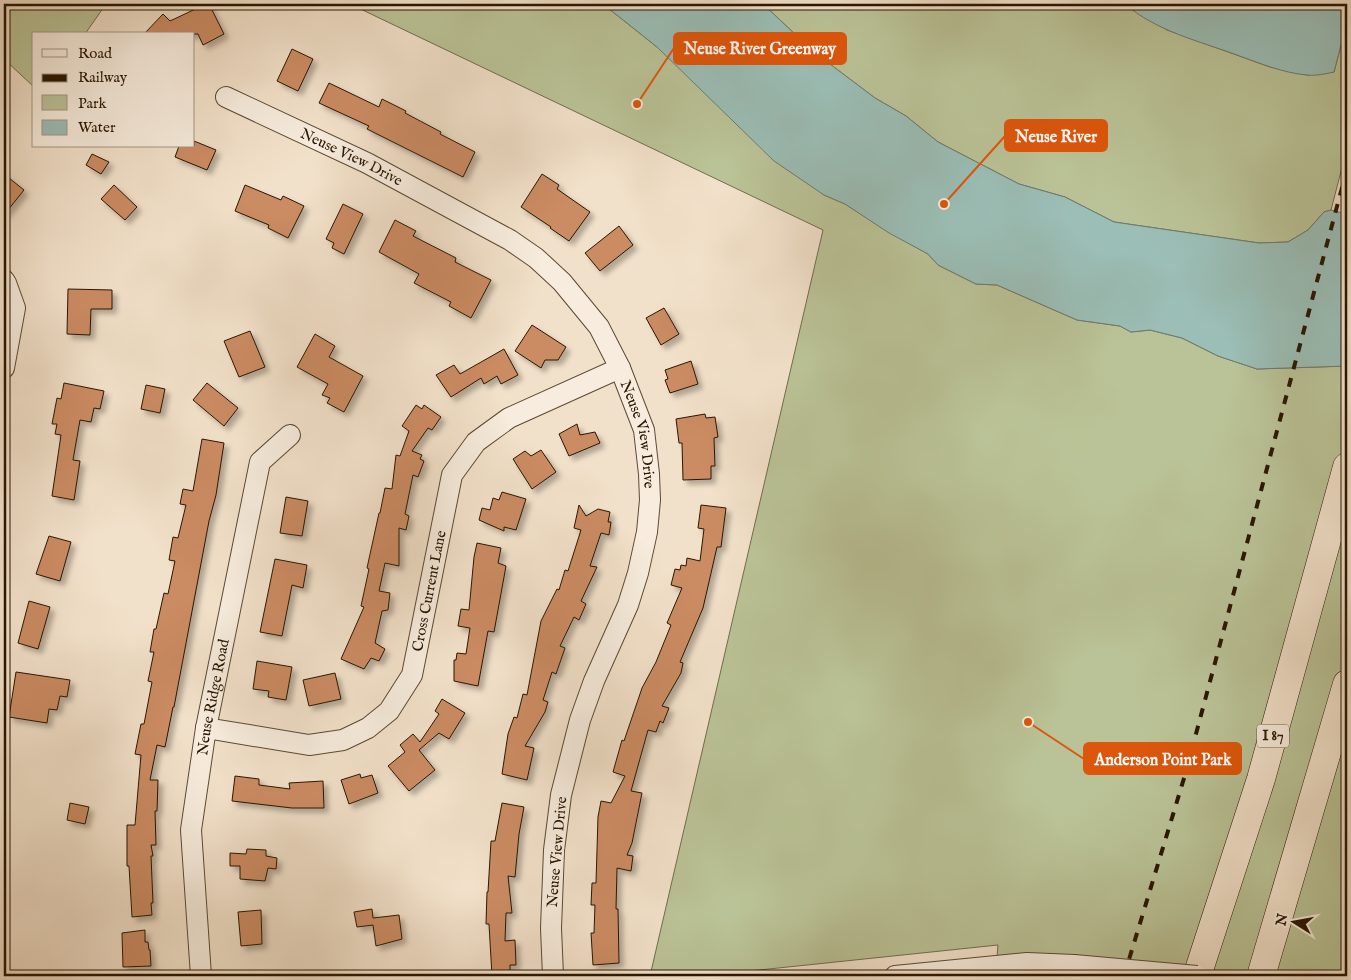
<svg xmlns="http://www.w3.org/2000/svg" width="1351" height="980" font-family="'IM FELL English',serif">
  <defs>
    <filter id="shadow"><feDropShadow dx="4.5" dy="4.5" stdDeviation="2.5" flood-color="#0004"/></filter>
  </defs>
  <rect width="100%" height="100%" fill="#f2e1ca"/>
  <filter id="stains"><feTurbulence type="fractalNoise" baseFrequency=".004" numOctaves="4"/><feColorMatrix values="0 0 0 0 .2 0 0 0 0 .09 0 0 0 0 .02 0 0 0 .5 -.17"/></filter>
  <radialGradient id="worn" r=".72"><stop offset=".6" stop-color="#630" stop-opacity="0"/><stop offset="1" stop-color="#630" stop-opacity=".3"/></radialGradient>
  <!-- green -->
  <g fill="#bac397" stroke="#716c4c">
    <polygon points="4,4 106,4 85,34 34,34 34,87 4,59"/>
    <polygon points="350,4 603,4 657,47 824,195 845,204 889,232 928,254 938,265 976,284 997,285 1077,320 1120,326 1131,332 1150,330 1182,338 1218,356 1257,369 1347,366 1347,976 1080,976 1066,973 996,970 998,945 702,976 650,976 823,230"/>
    <polygon points="763,4 1125,4 1132,9 1167,30 1270,67 1307,75 1334,72 1347,22 1347,148 1331,210 1324,212 1308,230 1288,242 1259,243 1114,222 1065,197 1019,184 938,142 906,116 875,98 814,52"/>
  </g>
  <!-- water -->
  <g fill="#9bbeb6" stroke="#6d7b6e">
    <polygon points="603,4 763,4 814,52 875,98 906,116 938,142 1019,184 1065,197 1114,222 1259,243 1288,242 1308,230 1324,212 1331,210 1347,214 1347,366 1257,369 1218,356 1182,338 1150,330 1131,332 1120,326 1077,320 997,285 976,284 938,265 928,254 889,233 845,204 824,195 774,161 657,47"/>
    <path d="M1125,4H1347V22L1334,72C1325,74 1316,76 1307,75C1283,73 1259,63 1237,55C1199,41 1156,31 1125,4Z"/>
  </g>
  <!-- building -->
  <g fill="#cb8b63" stroke="#281601" filter="url(#shadow)">
    <polygon points="206,4 209,4 224,34 203,45 198,34 144,34 163,14 170,21"/>
    <polygon points="292,49 313,59 298,91 277,81"/>
    <polygon points="329,83 379,107 382,99 406,111 405,113 441,132 440,134 475,152 463,177 367,129 369,126 319,103"/>
    <polygon points="194,141 216,150 207,170 175,157 179,146 194,146"/>
    <polygon points="92,154 109,162 101,174 86,165"/>
    <polygon points="4,174 24,190 4,215"/>
    <polygon points="542,174 559,185 557,189 590,212 569,241 550,228 551,227 521,207"/>
    <polygon points="114,185 137,207 125,220 101,199"/>
    <polygon points="245,185 281,200 283,196 304,206 288,238 268,228 269,225 235,211"/>
    <polygon points="343,204 363,214 344,254 332,248 334,243 326,239"/>
    <polygon points="395,220 416,231 413,236 456,258 455,262 491,280 471,318 449,306 451,302 414,283 419,274 379,252"/>
    <polygon points="619,226 633,245 600,271 585,253"/>
    <polygon points="68,289 112,290 112,309 91,309 90,335 67,334"/>
    <polygon points="664,308 679,334 661,345 646,318"/>
    <polygon points="532,325 566,347 558,360 545,360 541,368 515,351"/>
    <polygon points="250,331 265,367 239,377 224,341"/>
    <polygon points="315,334 335,346 329,357 363,376 344,412 327,403 330,398 322,395 328,384 297,367"/>
    <polygon points="504,349 518,375 501,384 497,376 484,384 481,378 451,397 436,375 454,365 460,374"/>
    <polygon points="691,361 698,384 670,393 665,380 668,379 665,370"/>
    <polygon points="64,383 104,391 100,409 94,408 91,422 80,420 73,460 80,461 74,500 52,496 61,435 55,434 57,424 52,424 57,398 61,399"/>
    <polygon points="207,383 238,408 224,426 193,400"/>
    <polygon points="146,385 165,389 160,413 141,409"/>
    <polygon points="416,405 422,409 424,405 441,417 432,430 428,428 412,451 422,455 420,459 424,461 418,477 413,475 405,514 409,516 406,530 399,528 399,566 385,563 379,591 390,593 388,610 382,611 375,643 385,649 379,661 371,658 364,669 341,659 364,607 361,606 369,569 367,568 379,513 380,513 385,488 392,489 396,455 400,456 409,431 402,426"/>
    <polygon points="705,414 706,418 715,417 718,437 714,438 715,466 711,466 711,479 683,480 682,443 679,443 676,419"/>
    <polygon points="577,424 580,435 595,432 600,443 569,456 559,434"/>
    <polygon points="202,439 224,443 216,495 209,521 174,707 173,707 165,747 157,745 150,780 158,780 157,811 155,811 156,845 151,845 153,856 151,856 153,903 151,903 152,915 132,917 129,866 127,866 127,825 135,825 141,755 135,754 141,724 144,724 152,682 148,681 154,652 150,652 154,629 156,629 164,593 168,594 175,561 169,560 173,537 178,538 186,505 180,504 183,489 193,491"/>
    <polygon points="541,450 556,472 532,489 513,459 525,451 531,456"/>
    <polygon points="502,492 526,499 516,530 504,527 504,531 479,520 482,508 490,510 493,498 499,500"/>
    <polygon points="286,497 308,501 302,536 280,533"/>
    <polygon points="579,505 586,516 598,509 610,512 608,522 611,522 609,535 601,533 590,566 597,567 581,601 586,604 579,620 574,617 560,646 565,648 556,674 552,672 543,700 548,702 545,712 525,746 534,748 527,780 502,774 508,734 514,717 517,718 523,694 527,695 541,621 557,589 559,590 565,570 568,571 581,530 574,528"/>
    <polygon points="701,505 726,508 721,547 717,547 703,608 680,662 683,663 681,673 662,706 669,708 663,723 660,721 656,732 648,730 631,791 642,793 632,843 627,855 633,856 631,871 617,868 616,909 618,909 619,963 593,965 591,933 594,933 595,905 591,905 592,883 596,883 598,817 601,801 611,803 625,776 613,772 622,740 624,741 642,688 656,662 671,625 667,623 682,588 671,585 675,569 680,570 681,565 686,566 687,558 700,561 704,529 698,528"/>
    <polygon points="49,536 71,542 60,581 36,574"/>
    <polygon points="477,543 501,548 498,563 506,566 494,632 488,631 478,686 454,681 454,660 456,660 457,653 466,654 470,628 458,626 461,609 469,610 474,557"/>
    <polygon points="275,559 307,565 303,588 292,585 282,636 260,632"/>
    <polygon points="29,601 50,607 38,649 18,643"/>
    <polygon points="257,661 292,667 286,700 268,697 269,691 253,689"/>
    <polygon points="16,672 70,680 67,697 60,696 57,710 49,709 47,723 9,717"/>
    <polygon points="335,673 341,699 309,706 303,680"/>
    <polygon points="442,699 465,713 449,739 439,733 419,750 435,770 409,791 388,766 405,752 400,745 413,734 420,742 439,714 435,711"/>
    <polygon points="360,774 361,778 372,775 378,793 349,804 341,780"/>
    <polygon points="235,776 259,779 259,785 290,789 289,783 323,781 324,808 292,808 232,801"/>
    <polygon points="70,803 89,807 85,824 67,820"/>
    <polygon points="502,803 524,807 519,834 515,877 508,876 512,913 506,913 505,941 515,940 516,965 510,965 510,976 492,976 489,924 486,924 487,892 488,892 491,841 495,841"/>
    <polygon points="247,849 266,850 266,856 277,858 276,869 268,868 265,881 240,879 240,866 230,866 230,853 246,854"/>
    <polygon points="372,909 373,918 399,915 402,939 376,946 373,925 357,927 354,912"/>
    <polygon points="261,910 262,944 241,946 238,912"/>
    <polygon points="145,930 145,942 148,942 149,950 150,950 151,966 123,967 122,933"/>
  </g>
  <g fill="none" stroke-linecap="round" stroke-linejoin="round">
    <!-- minor casing -->
    <g stroke="#5a4933" stroke-width="22">
      <g id="minor">
        <path id="s1" d="M226,97L367,163L510,240L536,258L562,282L599,327L620,368L644,430L649,474L650,500L647,532L638,573L628,605L594,681L580,720L561,795L554,850L551,928L553,976"/>
        <polyline points="4,280 6,283 15,308 4,368"/>
        <path id="s2" d="M206,728L309,745L343,740L368,728L389,711L412,675L452,475L476,442L509,418L620,368"/>
        <path id="s3" d="M201,976L191,830L206,728L260,462L290,435"/>
        <polyline points="895,976 1027,963 1074,965"/>
      </g>
    </g>
    <!-- highway casing -->
    <g stroke="#281601" stroke-width="29">
      <g id="highway">
        <polyline points="1197,976 1261,779 1347,467"/>
        <polyline points="1261,976 1347,684"/>
      </g>
    </g>
    <!-- minor -->
    <use href="#minor" stroke="#f7ecdd" stroke-width="20"/>
    <!-- highway -->
    <use href="#highway" stroke="#f2e1ca" stroke-width="28"/>
    <!-- rail -->
    <polyline stroke="#281601" stroke-width="4" stroke-dasharray="9 9" stroke-linecap="butt" points="1124,976 1185,775 1347,169"/>
    <!-- minor-bridge casing -->
    <g stroke="#5a4933" stroke-width="22" stroke-linecap="butt">
      <polyline id="minor-bridge" points="1074,965 1197,976"/>
    </g>
    <!-- minor-bridge -->
    <use href="#minor-bridge" stroke="#f7ecdd" stroke-width="20"/>
  </g>
  <g text-anchor="middle" dominant-baseline="central" stroke-width="4.5" stroke-linejoin="round" paint-order="stroke">
    <!-- shield labels -->
    <rect fill="#f7ecdd" stroke="#665643" stroke-width="1" x="1257" y="724.5" width="32" height="23" rx="4"/>
    <g font-size="14" font-weight="bold" fill="#281601">
      <text x="1273" y="736">I 87</text>
    </g>
    <!-- street labels -->
    <g font-size="15" fill="#281601" stroke="#f7ecdd">
      <text stroke="none"><textPath href="#s1" startOffset="139">Neuse View Drive</textPath></text>
      <text stroke="none"><textPath href="#s1" startOffset="559">Neuse View Drive</textPath></text>
      <text stroke="none"><textPath href="#s2" startOffset="322">Cross Current Lane</textPath></text>
      <text stroke="none"><textPath href="#s3" startOffset="281">Neuse Ridge Road</textPath></text>
      <text transform="translate(557 852) rotate(-85)">Neuse View Drive</text>
    </g>
  </g>
  <!-- callouts -->
  <path fill="none" stroke="#de560b" stroke-width="2" d="M637 104L674 48M944 204L1005 136M1028 722L1084 759"/>
  <g fill="#de560b" stroke="#f7ecdd" stroke-width="2">
    <circle cx="637" cy="104" r="5"/>
    <circle cx="944" cy="204" r="5"/>
    <circle cx="1028" cy="722" r="5"/>
  </g>
  <g fill="#de560b" stroke="#de560b" stroke-width="2">
    <rect x="674" y="33" width="172" height="31" rx="5"/>
    <rect x="1005" y="120" width="102" height="31" rx="5"/>
    <rect x="1084" y="743" width="157" height="31" rx="5"/>
  </g>
  <g font-size="16" text-anchor="middle" font-weight="bold" fill="#fff">
    <text x="760" y="54">Neuse River Greenway</text>
    <text x="1056" y="142">Neuse River</text>
    <text x="1163" y="765">Anderson Point Park</text>
  </g>
  <!-- margin -->
  <rect width="1351" height="980" fill="none" stroke="#f2e1ca" stroke-width="20"/>
  <rect x="5" y="5" width="1341" height="970" fill="none" stroke="#281601" stroke-width="2.5"/>
  <rect x="10" y="10" width="1331" height="960" fill="none" stroke="#281601"/>
  <!-- legend -->
  <rect x="32" y="32" width="162" height="115" fill="#f7ecdd" stroke="#a49685"/>
  <rect x="42" y="49" width="25" height="8" fill="#f7ecdd" stroke="#a49685"/>
  <text x="78" y="58" font-size="15" fill="#281601">Road</text>
  <rect x="42" y="74" width="25" height="8" fill="#281601" stroke="#a49685"/>
  <text x="78" y="82" font-size="15" fill="#281601">Railway</text>
  <rect x="42" y="95" width="25" height="15" fill="#bac397" stroke="#a49685"/>
  <text x="78" y="108" font-size="15" fill="#281601">Park</text>
  <rect x="42" y="120" width="25" height="15" fill="#9bbeb6" stroke="#a49685"/>
  <text x="78" y="132" font-size="15" fill="#281601">Water</text>
  <!-- north arrow -->
  <g transform="translate(1294 922) rotate(281)" stroke="#f7ecdd" stroke-width="4" paint-order="stroke">
  <path d="M0-4L9 19L0 12L-9 19Z" fill="#281601"/>
  <text y="-8" font-size="14" font-weight="bold" text-anchor="middle" fill="#281601">N</text>
  </g>
  <rect width="100%" height="100%" filter="url(#stains)"/>
  <rect width="100%" height="100%" fill="url(#worn)"/>
</svg>
